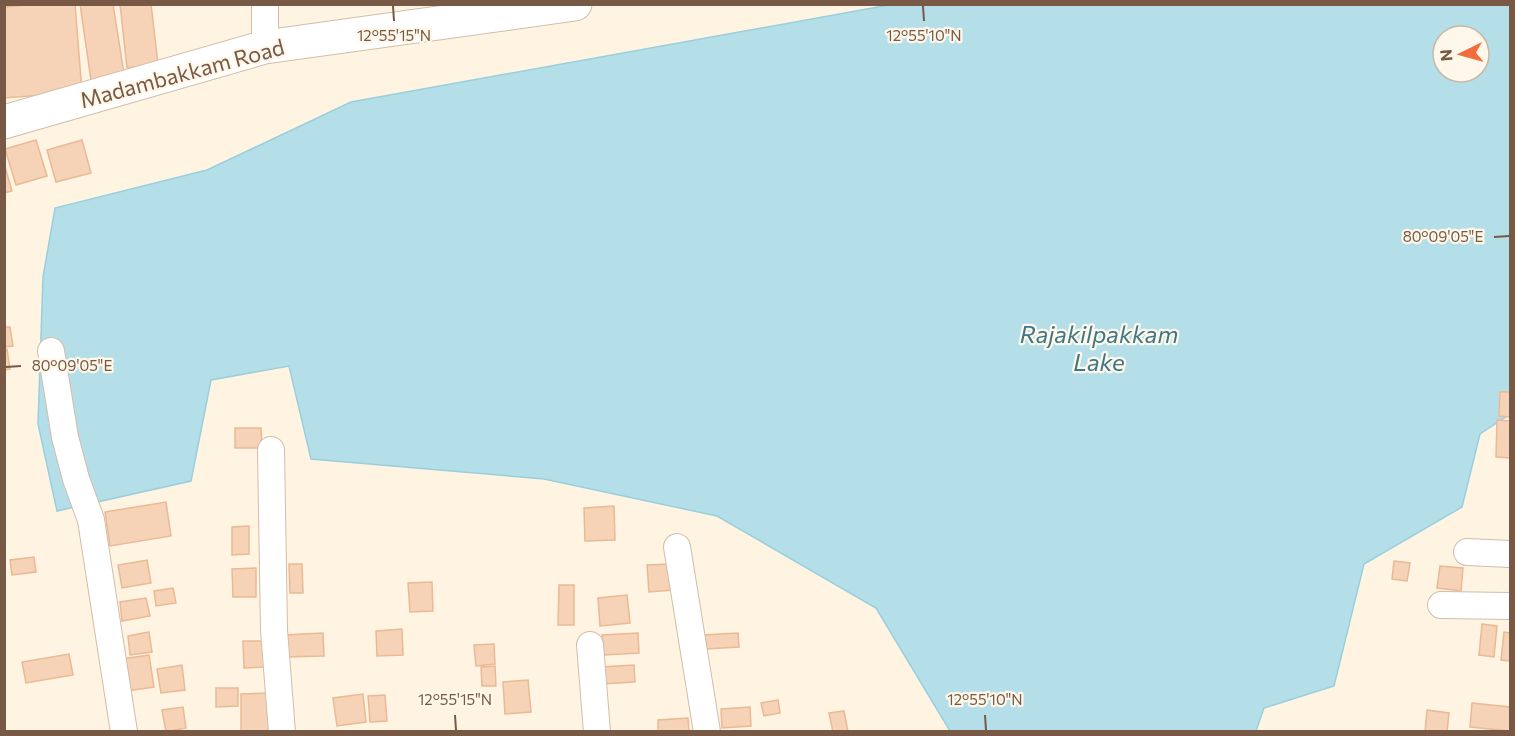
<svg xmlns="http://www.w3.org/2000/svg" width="1515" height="736" font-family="Commissioner,sans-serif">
  <rect width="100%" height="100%" fill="#fef4e1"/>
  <!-- water -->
  <path fill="#b4dfe9" stroke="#99cfdc" stroke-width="1.5" fill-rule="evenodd" d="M889,5H1510V414L1480,434L1462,507L1364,564L1334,686L1264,708L1256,731H950L876,608L717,516L544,479L311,459L289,366L211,380L191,481L57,511L38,424L43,277L55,208L207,170L351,102ZM1443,36H1479V72H1443Z"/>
  <!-- building -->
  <g fill="#f6d2b6" stroke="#eab995" stroke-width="1.5">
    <polygon points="35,4 75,4 82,92 4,98 4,7"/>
    <polygon points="80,4 113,4 124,74 91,80"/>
    <polygon points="120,4 151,4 158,64 127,68"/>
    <polygon points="36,140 47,176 16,185 5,149"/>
    <polygon points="82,140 91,173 56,182 47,150"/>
    <polygon points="4,163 12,191 4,193"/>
    <polygon points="4,327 10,327 13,346 4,347"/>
    <polygon points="7,349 10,369 4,370 4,350"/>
    <polygon points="1500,392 1510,392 1510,417 1499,416"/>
    <polygon points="1497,420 1510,421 1510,458 1496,457"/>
    <polygon points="235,428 261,428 262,448 235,448"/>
    <polygon points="166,502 171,536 110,546 105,512"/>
    <polygon points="614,506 615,540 585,541 584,508"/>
    <polygon points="249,526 249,554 232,555 232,527"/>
    <polygon points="34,557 36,572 12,575 10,560"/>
    <polygon points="147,560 151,583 122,588 118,565"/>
    <polygon points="1394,561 1410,563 1407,581 1392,579"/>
    <polygon points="289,564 302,564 303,593 290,593"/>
    <polygon points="671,564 673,590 649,592 647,565"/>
    <polygon points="1440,566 1463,568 1461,591 1437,588"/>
    <polygon points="256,568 256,597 233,597 232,569"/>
    <polygon points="432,582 433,611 410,612 408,583"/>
    <polygon points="559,585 574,585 574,625 558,625"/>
    <polygon points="173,588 176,603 156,606 154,591"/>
    <polygon points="627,595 630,623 600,626 598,598"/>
    <polygon points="146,598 150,616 122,621 120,602"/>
    <polygon points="1482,624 1497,626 1494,657 1479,655"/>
    <polygon points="402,629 403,655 377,656 376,631"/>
    <polygon points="149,632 152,652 130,655 128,636"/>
    <polygon points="1504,632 1510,633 1510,661 1501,660"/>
    <polygon points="323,633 324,656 285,657 284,635"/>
    <polygon points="638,633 639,653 604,655 602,635"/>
    <polygon points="738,633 739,647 706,649 704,635"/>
    <polygon points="243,641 267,641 267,667 244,668"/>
    <polygon points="494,644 495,664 476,666 474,645"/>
    <polygon points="69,654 73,675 26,683 22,662"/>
    <polygon points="149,655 154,687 127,691 122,659"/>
    <polygon points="182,665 185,690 161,693 157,669"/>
    <polygon points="634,665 635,682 601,684 601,667"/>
    <polygon points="495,666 496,686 482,686 481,667"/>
    <polygon points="528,680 531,712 505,714 503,682"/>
    <polygon points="216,688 238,688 238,706 216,707"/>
    <polygon points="271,693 271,732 241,732 241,694"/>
    <polygon points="363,694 366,722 337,726 333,698"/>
    <polygon points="385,695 387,721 370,722 368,696"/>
    <polygon points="778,700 780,713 764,716 761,703"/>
    <polygon points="1472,703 1510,707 1510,731 1470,727"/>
    <polygon points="183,707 186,728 166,732 162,710"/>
    <polygon points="750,707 751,726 722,728 721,709"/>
    <polygon points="1427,710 1449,713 1447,732 1425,732"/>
    <polygon points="844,711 848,732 833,732 829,713"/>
    <polygon points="688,718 689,732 658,732 658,720"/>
  </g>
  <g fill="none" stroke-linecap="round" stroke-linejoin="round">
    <!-- minor casing -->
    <g stroke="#d2bdaa" stroke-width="28">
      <g id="minor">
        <polyline points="265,4 265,47"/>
        <polyline points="51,351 65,437 76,479 91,520 124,732"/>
        <polyline points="271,450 274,630 282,732"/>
        <polyline points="677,547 707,732"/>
        <polyline points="1467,552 1510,554"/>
        <polyline points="1441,605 1510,606"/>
        <polyline points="590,645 597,732"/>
      </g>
    </g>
    <!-- tertiary casing -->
    <g stroke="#d2bdaa" stroke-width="35">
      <polyline id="tertiary" points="4,122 265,47 575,4"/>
    </g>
    <!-- minor -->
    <use href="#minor" stroke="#fff" stroke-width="26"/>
    <!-- tertiary -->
    <use href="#tertiary" stroke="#fff" stroke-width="33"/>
  </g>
  <!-- ticks -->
  <path fill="none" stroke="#775946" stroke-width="2" d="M393,6L394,21M923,6L924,21M1494,237L1509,236M6,367L21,366M455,715L456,730M985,715L986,730"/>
  <g text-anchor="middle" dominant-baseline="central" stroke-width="4.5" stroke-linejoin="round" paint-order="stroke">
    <!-- street labels -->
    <g font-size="22" fill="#775946" stroke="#fff7e9">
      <text transform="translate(182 73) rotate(-15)">Madambakkam Road</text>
    </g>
    <!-- water labels -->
    <g font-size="24" font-style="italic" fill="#3b7786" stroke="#fff7e9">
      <text x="1099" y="333">Rajakilpakkam<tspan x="1099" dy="28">Lake</tspan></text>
    </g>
  </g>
  <g font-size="15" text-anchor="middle" fill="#775946" stroke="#fff7e9" stroke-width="4.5" stroke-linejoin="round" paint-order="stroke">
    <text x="394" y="41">12°55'15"N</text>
    <text x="924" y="41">12°55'10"N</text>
    <text x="1443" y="242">80°09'05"E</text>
    <text x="72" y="371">80°09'05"E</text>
    <text x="455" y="705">12°55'15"N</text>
    <text x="985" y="705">12°55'10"N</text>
  </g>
  <!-- border -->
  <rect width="1515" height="736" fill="none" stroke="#775946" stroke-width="12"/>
  <!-- north arrow -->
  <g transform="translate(1461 54) rotate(265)"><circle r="28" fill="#fff7e9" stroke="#c9b8a8" stroke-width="1.5"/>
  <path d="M0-4.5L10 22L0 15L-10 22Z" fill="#f36c3b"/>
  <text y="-9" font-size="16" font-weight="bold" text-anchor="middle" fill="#775946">N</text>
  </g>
</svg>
